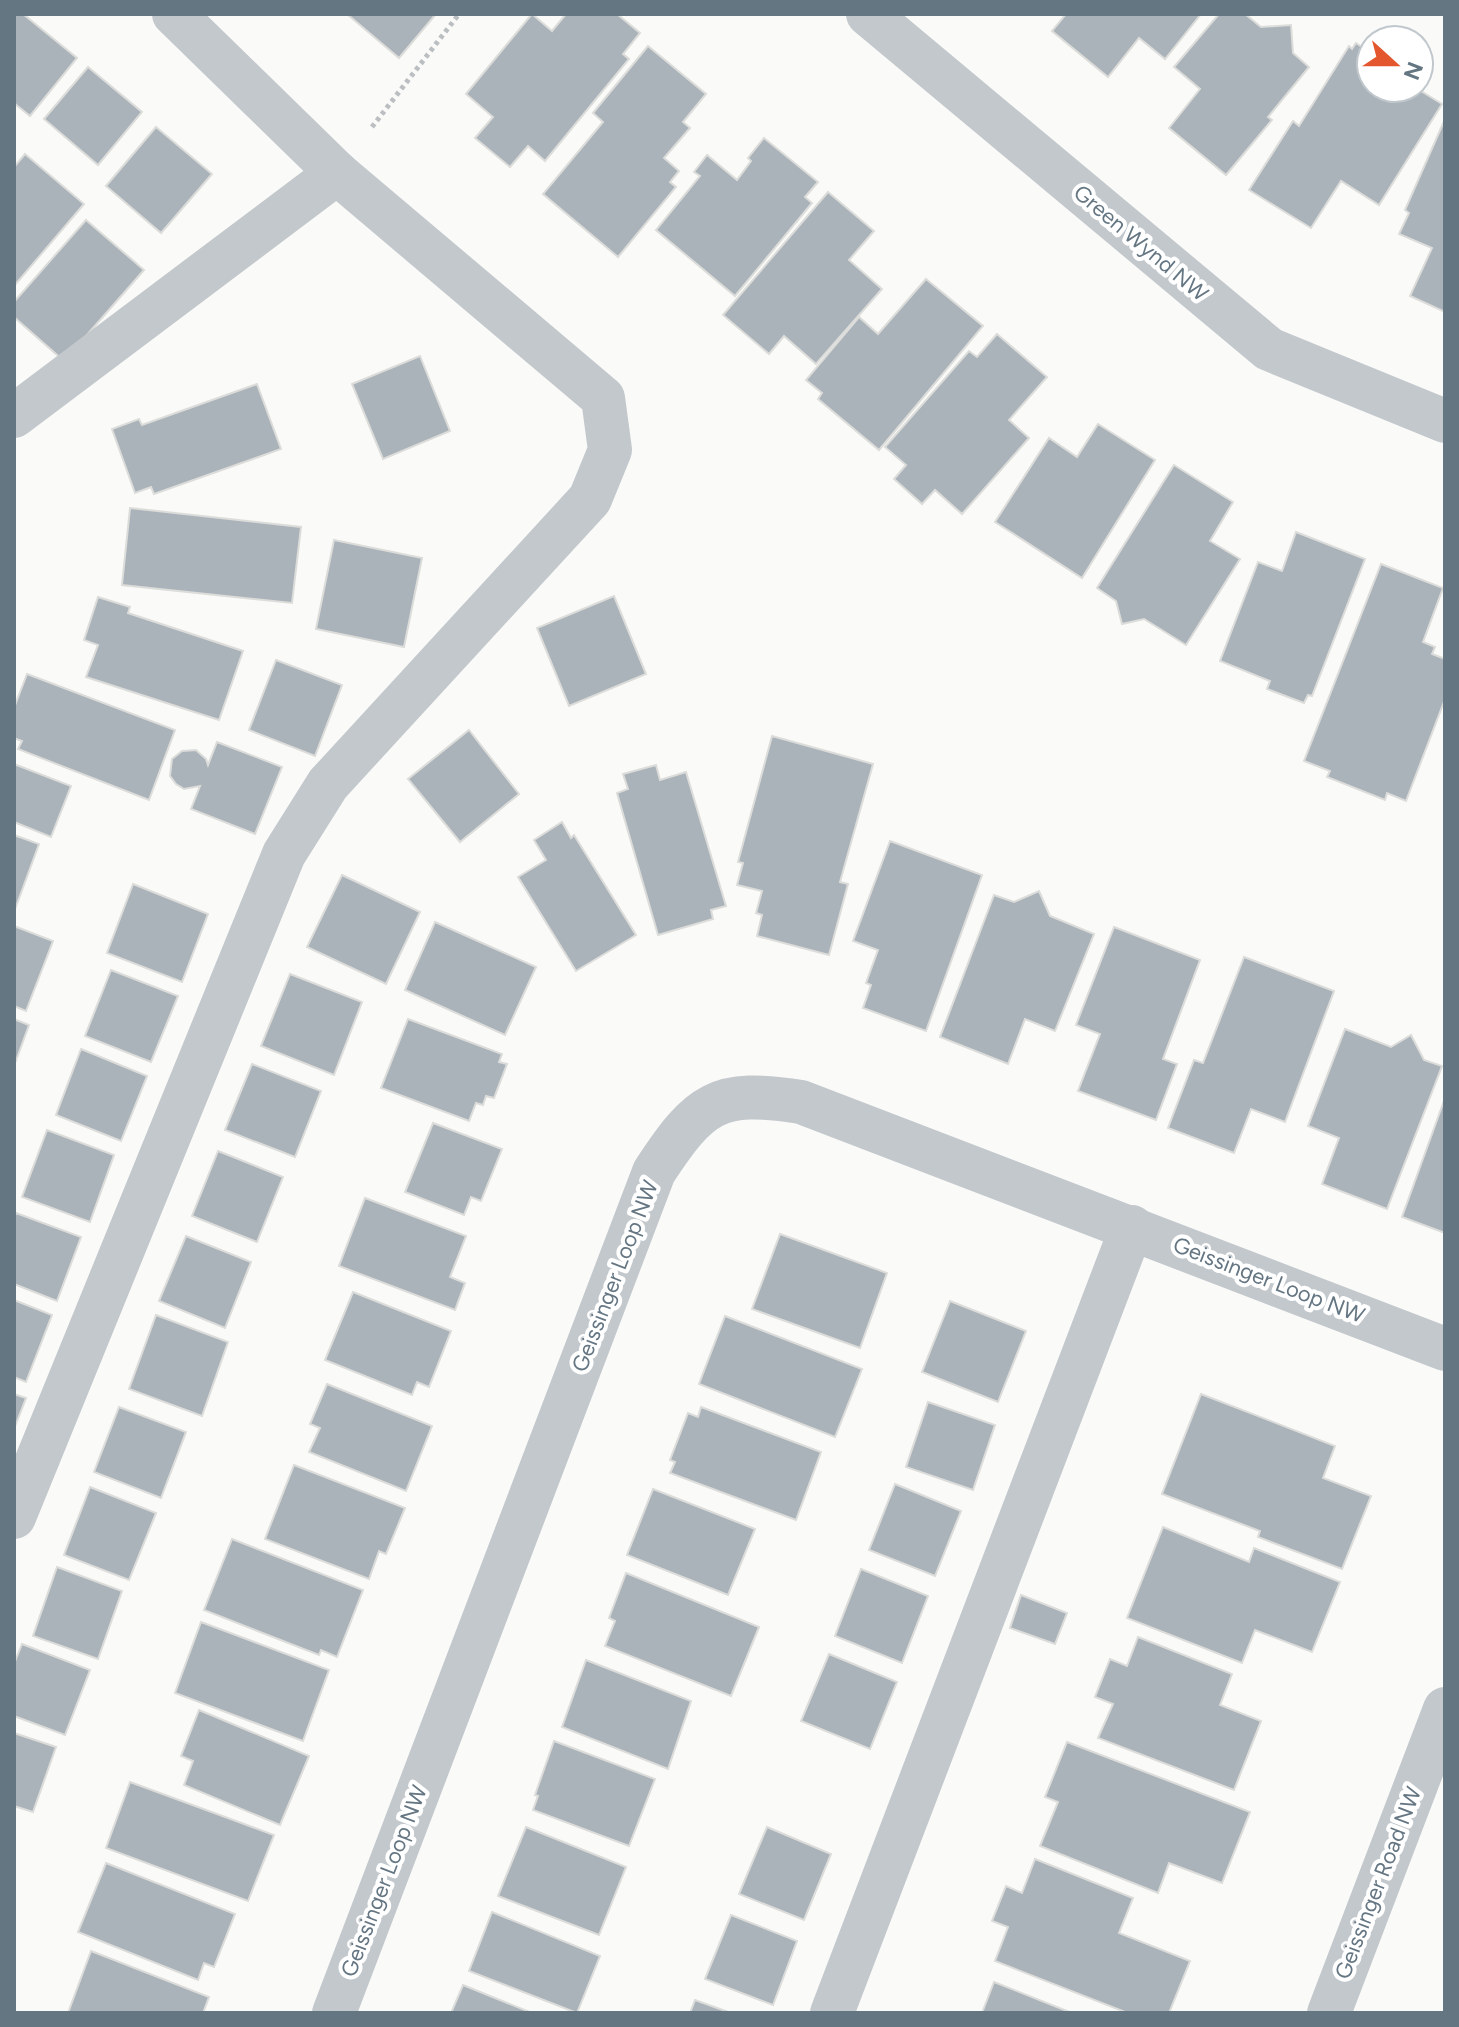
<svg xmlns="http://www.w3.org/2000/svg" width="1459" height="2027" font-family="Figtree,sans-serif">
  <rect width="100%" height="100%" fill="#fafaf8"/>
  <!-- building -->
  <g fill="#aab3b9" stroke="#dcdcda" stroke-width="2">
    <polygon points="14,14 23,14 77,58 30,116 14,103"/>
    <polygon points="347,14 436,14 399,58"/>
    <polygon points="532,14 552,31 566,14 617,14 640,33 623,54 629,59 545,161 528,146 510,167 475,138 493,117 466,94"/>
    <polygon points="1066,14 1201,14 1165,59 1139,38 1108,77 1052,31"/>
    <polygon points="1219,14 1245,14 1261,27 1291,25 1293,53 1309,67 1268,117 1272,120 1226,175 1169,128 1200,89 1174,67"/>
    <polygon points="1356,43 1371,53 1371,88 1416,88 1442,104 1379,205 1341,181 1311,228 1249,190 1293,121 1299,126 1349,46 1352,49"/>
    <polygon points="648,46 706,94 683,122 690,128 664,158 679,171 670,182 676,187 618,257 543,194 603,122 593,113"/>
    <polygon points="88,67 142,112 98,165 44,119"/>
    <polygon points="1445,119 1445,312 1410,296 1432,248 1399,234 1409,213 1405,210"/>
    <polygon points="156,127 212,174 161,233 106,186"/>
    <polygon points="764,138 818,182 805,197 812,203 735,296 656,230 700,176 694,172 707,155 737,180 751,161 748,158"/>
    <polygon points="25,154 84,204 14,286 14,167"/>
    <polygon points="828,192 874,231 849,260 882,289 816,364 784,336 769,354 723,315"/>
    <polygon points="86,220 144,270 64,361 14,317 14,302"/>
    <polygon points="926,279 983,326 879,450 818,399 822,393 806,380 859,317 878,334"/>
    <polygon points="997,334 1047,377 1009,420 1029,438 962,514 935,490 922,504 894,479 906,465 885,447 969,351 977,357"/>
    <polygon points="420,356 450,431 383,459 352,384"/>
    <polygon points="257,384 281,449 154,494 151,487 135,493 112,429 139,419 142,425"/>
    <polygon points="1098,424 1155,460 1082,578 995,522 1049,438 1077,457"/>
    <polygon points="1174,465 1233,502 1210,541 1240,559 1186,645 1144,619 1122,624 1116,601 1097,588"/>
    <polygon points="130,508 301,527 292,603 122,585"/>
    <polygon points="1296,532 1365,559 1312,696 1308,695 1304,703 1267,689 1270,681 1220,661 1258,562 1282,571"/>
    <polygon points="334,540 422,558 404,647 316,629"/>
    <polygon points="1381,564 1443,588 1423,642 1435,647 1432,654 1445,659 1445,699 1406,801 1387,793 1385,800 1327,777 1330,771 1304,761"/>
    <polygon points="614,596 646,674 569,706 537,628"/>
    <polygon points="98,597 130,607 128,613 243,651 219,720 86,677 98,645 84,640"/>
    <polygon points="276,660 342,685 315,756 249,730"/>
    <polygon points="27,674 175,730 149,800 18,749 22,741 14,738 14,708"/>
    <polygon points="469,730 519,794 460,842 408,779"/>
    <polygon points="772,736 873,764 840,882 848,884 829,955 757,936 762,915 756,913 762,891 737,885 743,863 738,862"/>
    <polygon points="217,742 282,767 255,834 191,809 200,786 184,789 176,784 170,776 172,759 182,751 196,750 206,759 208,765"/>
    <polygon points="14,764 71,786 51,837 14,822"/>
    <polygon points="656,765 660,780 686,772 726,906 711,910 713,919 658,935 617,793 628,789 623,774"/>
    <polygon points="562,822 571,838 574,835 636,935 576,971 518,877 546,860 534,840"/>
    <polygon points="14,835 39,844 14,912"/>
    <polygon points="890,841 982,875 926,1031 863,1008 871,985 866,983 878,950 853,941"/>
    <polygon points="342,875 420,912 386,984 307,947"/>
    <polygon points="133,884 208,914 182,982 107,953"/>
    <polygon points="1039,891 1050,916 1094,934 1055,1031 1025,1019 1008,1064 940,1037 994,895 1014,902"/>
    <polygon points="435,922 536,967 505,1035 405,990"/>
    <polygon points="14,926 53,941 26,1011 14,1006"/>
    <polygon points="1114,927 1200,960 1163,1059 1177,1064 1156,1120 1078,1091 1100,1034 1076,1025"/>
    <polygon points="1244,957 1334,991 1285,1122 1251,1109 1234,1153 1168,1128 1194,1060 1203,1063"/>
    <polygon points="111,970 178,996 151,1062 85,1036"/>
    <polygon points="290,974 362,1002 334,1075 261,1046"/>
    <polygon points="14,1019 29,1025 14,1066"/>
    <polygon points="408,1019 502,1054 499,1062 507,1064 494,1098 486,1096 483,1105 476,1103 469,1121 381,1088"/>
    <polygon points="1345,1029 1391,1047 1411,1035 1424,1060 1442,1066 1387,1209 1322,1184 1339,1138 1308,1126"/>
    <polygon points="81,1049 147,1076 121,1141 56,1115"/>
    <polygon points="252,1064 321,1091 295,1157 225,1130"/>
    <polygon points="1445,1098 1445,1233 1402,1217"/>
    <polygon points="433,1123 502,1149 481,1201 471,1197 464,1215 405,1192"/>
    <polygon points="47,1130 114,1155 90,1222 22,1197"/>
    <polygon points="218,1151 283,1177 257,1242 192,1216"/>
    <polygon points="365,1198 466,1236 450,1277 465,1283 455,1310 339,1266"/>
    <polygon points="16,1213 81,1237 57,1301 14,1284 14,1219"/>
    <polygon points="780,1234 887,1273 860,1348 752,1309"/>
    <polygon points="186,1236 251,1262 225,1328 159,1301"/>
    <polygon points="353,1292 451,1331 429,1387 417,1382 412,1395 325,1360"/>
    <polygon points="14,1300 52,1315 26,1382 14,1377"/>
    <polygon points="950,1301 1026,1331 998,1402 922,1372"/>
    <polygon points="156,1315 228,1342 202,1416 129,1389"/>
    <polygon points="725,1316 862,1369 835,1437 699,1384"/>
    <polygon points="327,1384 432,1426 406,1491 309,1452 320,1428 310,1424"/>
    <polygon points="14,1394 26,1398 14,1429"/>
    <polygon points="1201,1394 1335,1446 1323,1478 1371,1496 1342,1569 1258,1537 1260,1531 1162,1494"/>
    <polygon points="928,1402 995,1425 973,1490 906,1467"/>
    <polygon points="119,1407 186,1432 161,1498 94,1472"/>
    <polygon points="701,1407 821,1452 796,1520 670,1473 675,1462 670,1460 688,1413 698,1417"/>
    <polygon points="294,1465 405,1508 386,1554 379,1551 369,1579 265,1539"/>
    <polygon points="895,1484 961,1511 935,1576 869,1550"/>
    <polygon points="90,1487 156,1513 129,1580 64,1555"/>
    <polygon points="653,1489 755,1529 728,1595 627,1555"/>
    <polygon points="1163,1527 1249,1562 1254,1548 1340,1582 1312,1652 1255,1630 1242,1663 1127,1618"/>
    <polygon points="232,1539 363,1590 337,1657 321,1650 319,1655 204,1610"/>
    <polygon points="57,1567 122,1591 98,1659 33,1636"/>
    <polygon points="861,1569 928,1596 902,1663 835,1636"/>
    <polygon points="626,1573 759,1627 731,1696 605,1646 615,1621 609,1618"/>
    <polygon points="1021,1595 1067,1613 1055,1644 1010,1628"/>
    <polygon points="201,1622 329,1670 303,1741 175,1693"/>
    <polygon points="1138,1637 1232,1674 1220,1705 1261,1721 1234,1790 1098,1738 1113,1704 1095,1697 1110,1659 1127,1666"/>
    <polygon points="22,1644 90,1670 65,1735 14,1716 14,1664"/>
    <polygon points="829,1654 897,1682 870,1749 801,1721"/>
    <polygon points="586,1660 691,1701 668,1769 562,1727"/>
    <polygon points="199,1710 309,1756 280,1825 184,1785 193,1761 181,1756"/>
    <polygon points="14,1733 56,1747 33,1812 14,1806"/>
    <polygon points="554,1741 655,1779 629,1846 533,1810 538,1796 535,1795"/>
    <polygon points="1067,1742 1250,1812 1222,1883 1169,1863 1158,1893 1040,1846 1058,1802 1045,1797"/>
    <polygon points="130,1782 274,1835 248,1901 106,1848"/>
    <polygon points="526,1827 626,1867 599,1935 498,1896"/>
    <polygon points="767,1827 831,1854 804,1920 739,1894"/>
    <polygon points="1035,1859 1133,1898 1119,1933 1190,1961 1169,2013 1125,2012 995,1961 1008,1927 992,1921 1006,1886 1022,1893"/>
    <polygon points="106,1863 235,1914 214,1967 204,1963 198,1980 78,1932"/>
    <polygon points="492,1912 600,1956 577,2013 469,1971"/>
    <polygon points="731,1915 797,1941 773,2005 705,1979"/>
    <polygon points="91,1951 209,1997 203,2013 68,2013"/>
    <polygon points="994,1982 1072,2013 982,2013"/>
    <polygon points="463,1985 532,2013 451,2013"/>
    <polygon points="695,2000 731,2013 690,2013"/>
  </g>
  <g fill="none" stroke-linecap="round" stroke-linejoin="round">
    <!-- path -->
    <polyline stroke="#bbbfc2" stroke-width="5" stroke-dasharray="4 4" stroke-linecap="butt" points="372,127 459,14"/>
    <!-- minor -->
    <g stroke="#c3c8cc" stroke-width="44">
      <polyline points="868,14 1269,349 1445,421"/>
      <polyline points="14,416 337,173"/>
      <polyline points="14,1517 284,854 328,784 590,499 610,450 603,398 337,173 174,14"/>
      <path d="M334,2013L654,1172C700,1102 717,1089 801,1102L1445,1349"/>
      <polyline points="832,2013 1132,1227"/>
      <polyline points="1329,2013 1445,1709"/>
    </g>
  </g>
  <g text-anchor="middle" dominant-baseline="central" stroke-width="8" stroke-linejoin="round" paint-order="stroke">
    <!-- street labels -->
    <g font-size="22" fill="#657683" stroke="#fff">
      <text transform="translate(1141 243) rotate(40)">Green Wynd NW</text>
      <text transform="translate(615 1276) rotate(-69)">Geissinger Loop NW</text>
      <text transform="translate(1269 1280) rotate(21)">Geissinger Loop NW</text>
      <text transform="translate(384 1881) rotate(-69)">Geissinger Loop NW</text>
      <text transform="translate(1378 1883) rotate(-69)">Geissinger Road NW</text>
    </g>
  </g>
  <!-- border -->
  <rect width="1459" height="2027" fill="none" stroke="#657683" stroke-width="32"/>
  <!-- north arrow -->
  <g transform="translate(1395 64) rotate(111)"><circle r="38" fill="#ffffff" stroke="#c1c8cd" stroke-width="2"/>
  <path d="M0-6L14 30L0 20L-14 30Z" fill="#e4572e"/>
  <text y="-12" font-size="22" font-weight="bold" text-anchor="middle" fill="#657683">N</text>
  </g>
</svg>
